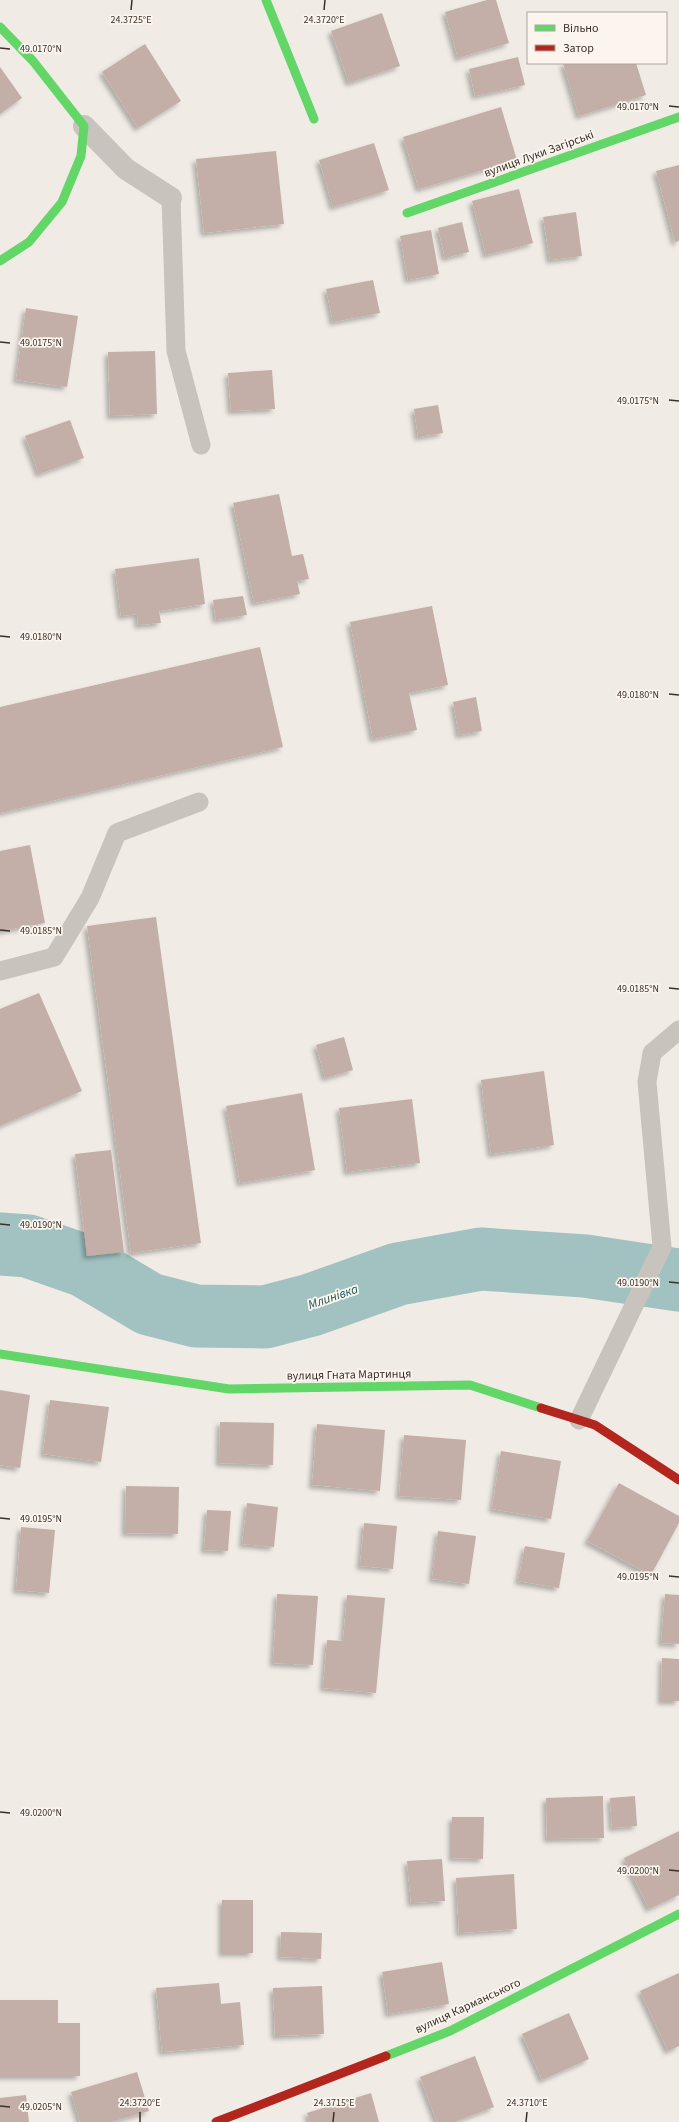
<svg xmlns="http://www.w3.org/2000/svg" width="679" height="2122" font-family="'Source Sans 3',sans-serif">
  <defs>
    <filter id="shadow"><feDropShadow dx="-3.5" dy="3.5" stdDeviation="2" flood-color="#0004"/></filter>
  </defs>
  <rect width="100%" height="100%" fill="#f0ebe5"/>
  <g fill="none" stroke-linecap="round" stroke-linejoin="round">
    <!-- river -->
    <polyline stroke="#a1c2c1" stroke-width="63" points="0,1244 28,1246 85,1266 149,1304 196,1316 265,1317 311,1305 398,1274 481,1259 585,1266 679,1280"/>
  </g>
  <!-- building -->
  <g fill="#c3afa7" filter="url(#shadow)">
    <polygon points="487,0 496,0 509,43 458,58 445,12"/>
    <polygon points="382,13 400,66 349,83 331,31"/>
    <polygon points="145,44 181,101 138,128 102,72"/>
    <polygon points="518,57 525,85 475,96 469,69"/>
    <polygon points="563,63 636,63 646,95 579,116"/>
    <polygon points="0,67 22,98 0,114"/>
    <polygon points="501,107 517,160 419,189 403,137"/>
    <polygon points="374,143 389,190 333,207 319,160"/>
    <polygon points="276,151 284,224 204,233 196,159"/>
    <polygon points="679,165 679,241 675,242 656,171"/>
    <polygon points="519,189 533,243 486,255 472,201"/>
    <polygon points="576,212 582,256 550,260 543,217"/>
    <polygon points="462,222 469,252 445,258 438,228"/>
    <polygon points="431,230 439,274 408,280 400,236"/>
    <polygon points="373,280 380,313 333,322 326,289"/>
    <polygon points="26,308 78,316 67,387 16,380"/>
    <polygon points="155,351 157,414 110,416 108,352"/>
    <polygon points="272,370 275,409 231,411 228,373"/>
    <polygon points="438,405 443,433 418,437 414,409"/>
    <polygon points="70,420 84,458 39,474 25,436"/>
    <polygon points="279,494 292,556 303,554 309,579 297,581 300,594 254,603 233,503"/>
    <polygon points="199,558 205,604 159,611 161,623 138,625 137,614 121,616 115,569"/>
    <polygon points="243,596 247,615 216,620 213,600"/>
    <polygon points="432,606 448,685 409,693 417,730 373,739 350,622"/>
    <polygon points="260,647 283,747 0,813 0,707"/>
    <polygon points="476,697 482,731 459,735 453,702"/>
    <polygon points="30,845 45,923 0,931 0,851"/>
    <polygon points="156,917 201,1243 131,1253 87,926"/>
    <polygon points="39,993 82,1091 0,1126 0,1009"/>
    <polygon points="344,1037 353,1070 325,1078 316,1045"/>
    <polygon points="544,1071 554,1145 491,1154 481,1080"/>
    <polygon points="302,1093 315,1170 240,1183 226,1106"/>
    <polygon points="412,1099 420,1163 347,1172 339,1108"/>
    <polygon points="111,1150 124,1252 87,1256 75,1154"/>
    <polygon points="0,1390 30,1395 20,1468 0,1465"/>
    <polygon points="50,1400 109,1407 101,1462 43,1454"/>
    <polygon points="220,1422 274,1423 273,1465 219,1463"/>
    <polygon points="317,1424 385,1430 380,1491 312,1485"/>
    <polygon points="404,1435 466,1440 461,1500 399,1496"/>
    <polygon points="501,1451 561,1461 551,1519 492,1509"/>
    <polygon points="619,1483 679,1516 679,1523 651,1575 587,1541"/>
    <polygon points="126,1486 179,1487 178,1534 125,1533"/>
    <polygon points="247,1503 278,1507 274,1547 242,1544"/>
    <polygon points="207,1510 231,1511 228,1551 204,1550"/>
    <polygon points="364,1523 397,1526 393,1569 360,1566"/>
    <polygon points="21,1527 55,1530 49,1593 16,1590"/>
    <polygon points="438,1531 476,1536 469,1584 432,1579"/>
    <polygon points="525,1546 565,1553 559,1588 518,1581"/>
    <polygon points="277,1594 318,1596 313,1665 273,1663"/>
    <polygon points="665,1594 679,1595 679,1644 661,1643"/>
    <polygon points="347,1595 385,1598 376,1693 323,1688 327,1640 343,1641"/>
    <polygon points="662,1658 679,1659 679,1701 661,1701"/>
    <polygon points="603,1796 604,1838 547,1839 546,1798"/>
    <polygon points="635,1796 637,1826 612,1828 610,1798"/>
    <polygon points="452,1817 484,1817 483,1859 452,1858"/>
    <polygon points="679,1831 679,1895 649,1909 624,1858"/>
    <polygon points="442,1859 445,1901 411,1903 407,1861"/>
    <polygon points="514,1874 517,1929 459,1933 456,1878"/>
    <rect x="222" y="1900" width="31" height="53"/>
    <polygon points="281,1932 322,1933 321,1959 280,1957"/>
    <polygon points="442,1962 449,2004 388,2014 382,1972"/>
    <polygon points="679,1973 679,2046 668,2051 640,1991"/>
    <polygon points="219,1983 221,2004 240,2002 244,2045 162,2052 156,1988"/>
    <polygon points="322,1986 324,2034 275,2036 273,1988"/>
    <polygon points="0,2000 58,2000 58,2023 80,2023 80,2076 0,2076"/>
    <polygon points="569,2013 589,2059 542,2080 522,2034"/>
    <polygon points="475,2056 494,2107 454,2122 437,2122 420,2077"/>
    <polygon points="137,2072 149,2111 111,2122 80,2122 71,2092"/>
    <polygon points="371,2093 379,2122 310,2122 307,2113"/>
    <polygon points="26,2095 29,2122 0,2122 0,2098"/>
  </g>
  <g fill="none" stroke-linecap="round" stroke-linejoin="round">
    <!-- lane -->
    <g stroke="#c9c3be" stroke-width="19">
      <polyline points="171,198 176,351 201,445"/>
      <polyline points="0,971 54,957 90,898 117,833 199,802"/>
      <polyline points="579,1420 662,1247 647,1082 652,1053 679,1030"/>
    </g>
    <!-- street -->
    <polyline stroke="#c9c3be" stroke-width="22" points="84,126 126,169 171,198"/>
    <!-- fast -->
    <g stroke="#63d668" stroke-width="9">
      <polyline points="266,0 314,119"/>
      <polyline points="0,27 33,61 84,126 81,156 62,202 29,242 0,261"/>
      <polyline points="407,213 679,117"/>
      <polyline points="0,1354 229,1389 470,1385 541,1408"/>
      <polyline points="386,2056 450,2031 679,1914"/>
    </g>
    <!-- jam -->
    <g stroke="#b3261e" stroke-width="9">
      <polyline points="541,1408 595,1425 679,1480"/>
      <polyline points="216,2122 386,2056"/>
    </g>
  </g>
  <!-- ticks -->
  <path fill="none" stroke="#3b302b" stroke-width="1.5" d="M131,10L132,0M324,10L325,0M0,48L10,49M669,106L679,107M0,342L10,343M669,400L679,401M0,636L10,637M669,694L679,695M0,930L10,931M669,988L679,989M0,1224L10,1225M669,1282L679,1283M0,1518L10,1519M669,1576L679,1577M0,1812L10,1813M669,1870L679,1871M0,2106L10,2107M140,2122V2112M333,2122L334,2112M526,2122L527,2112"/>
  <g text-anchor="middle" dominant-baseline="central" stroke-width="3.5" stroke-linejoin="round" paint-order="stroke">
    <!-- street labels -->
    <g font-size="12" fill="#3b302b" stroke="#fbf5ee">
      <text transform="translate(539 154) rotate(-20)">вулиця Луки Загірські</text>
      <text transform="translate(349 1375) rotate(-1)">вулиця Гната Мартинця</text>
      <text transform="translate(468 2006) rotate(-25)">вулиця Карманського</text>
    </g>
    <!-- water labels -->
    <g font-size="13" font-style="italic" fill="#1f5a5e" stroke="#fbf5ee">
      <text transform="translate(333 1297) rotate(-19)">Млинівка</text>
    </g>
  </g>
  <g font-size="10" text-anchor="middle" fill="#3b302b" stroke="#fbf5ee" stroke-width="3.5" stroke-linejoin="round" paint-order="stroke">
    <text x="131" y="23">24.3725°E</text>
    <text x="324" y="23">24.3720°E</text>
    <text x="41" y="52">49.0170°N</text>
    <text x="638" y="110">49.0170°N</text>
    <text x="41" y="346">49.0175°N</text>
    <text x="638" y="404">49.0175°N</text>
    <text x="41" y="640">49.0180°N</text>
    <text x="638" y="698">49.0180°N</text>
    <text x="41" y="934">49.0185°N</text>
    <text x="638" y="992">49.0185°N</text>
    <text x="41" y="1228">49.0190°N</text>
    <text x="638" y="1286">49.0190°N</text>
    <text x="41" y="1522">49.0195°N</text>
    <text x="638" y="1580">49.0195°N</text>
    <text x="41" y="1816">49.0200°N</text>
    <text x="638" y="1874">49.0200°N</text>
    <text x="140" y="2106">24.3720°E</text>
    <text x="334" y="2106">24.3715°E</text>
    <text x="527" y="2106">24.3710°E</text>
    <text x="41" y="2110">49.0205°N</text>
  </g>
  <!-- legend -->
  <rect x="527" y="12" width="140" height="52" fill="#fbf5ee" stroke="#aea6a0"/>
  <rect x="535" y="25" width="20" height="6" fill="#63d668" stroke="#aea6a0"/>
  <text x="563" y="32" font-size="12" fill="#3b302b">Вільно</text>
  <rect x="535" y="45" width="20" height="6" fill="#b3261e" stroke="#aea6a0"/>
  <text x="563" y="52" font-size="12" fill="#3b302b">Затор</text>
</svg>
